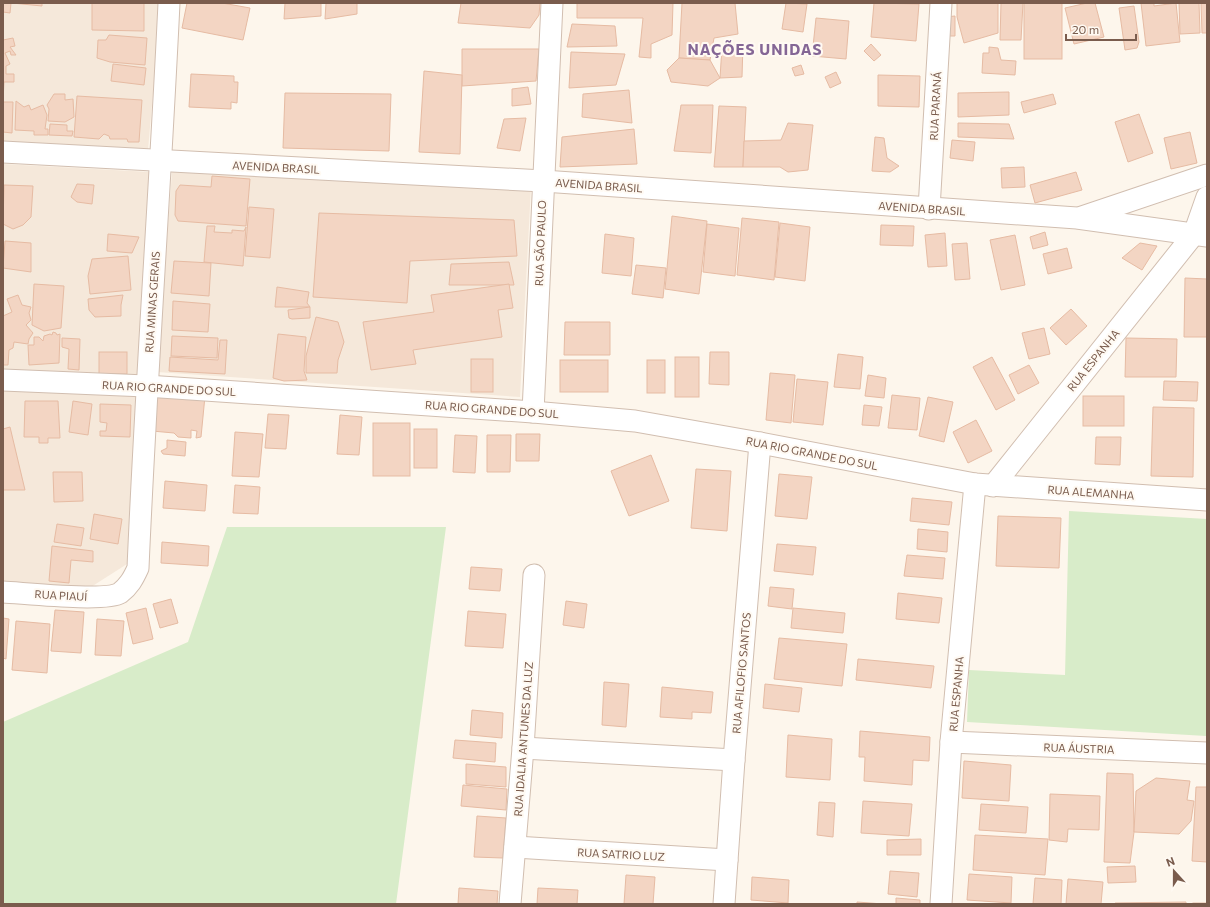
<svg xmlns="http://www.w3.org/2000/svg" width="1210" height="907" font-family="Commissioner,sans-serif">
  <rect width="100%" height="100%" fill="#fdf6ec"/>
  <!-- residential -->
  <g fill="#f5e8da">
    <polygon points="3,3 161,3 148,150 3,144"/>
    <polygon points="3,164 150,172 138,377 3,370"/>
    <polygon points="172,172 531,187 520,397 157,372"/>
    <polygon points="3,388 137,392 127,564 91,587 3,582"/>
  </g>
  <!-- green -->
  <g fill="#d8ecc9">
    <polygon points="1069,511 1207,519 1206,736 967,722 969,670 1065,675"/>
    <polygon points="227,527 446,527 396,904 3,904 3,722 188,642"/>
  </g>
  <!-- building -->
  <g fill="#f3d5c3" stroke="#e6bba3">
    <polygon points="3,3 11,3 10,13 3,12"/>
    <polygon points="12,3 42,3 42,6"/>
    <polygon points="92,3 144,3 144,31 92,30"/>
    <polygon points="187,3 222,3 250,8 243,40 182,28"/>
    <polygon points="285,3 321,3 321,16 284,19"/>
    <polygon points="326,3 357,3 357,14 325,19"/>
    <polygon points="461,3 540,3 539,15 530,28 458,23"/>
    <polygon points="577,3 673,3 672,35 651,44 651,58 639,57 643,18 577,18"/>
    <polygon points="682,3 735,3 738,34 714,38 710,60 679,58"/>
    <polygon points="786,3 807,4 803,32 782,29"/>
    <polygon points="874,3 919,4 916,41 871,37"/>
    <polygon points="957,3 998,3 998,33 964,43 957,17"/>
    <polygon points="1001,3 1023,3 1021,40 1000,40"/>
    <rect x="1024" y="3" width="38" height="56"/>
    <polygon points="1087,3 1095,3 1104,37 1074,44 1065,8"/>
    <polygon points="1141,3 1154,3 1154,6 1176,3 1180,42 1146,46"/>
    <polygon points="1179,3 1199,3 1200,33 1180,34"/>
    <polygon points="1201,3 1207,3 1207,33 1202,33"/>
    <polygon points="1134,6 1139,42 1137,48 1125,50 1119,8"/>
    <polygon points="955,16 955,36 945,36 945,17"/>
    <polygon points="816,18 849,21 846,59 812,56"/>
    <polygon points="572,24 615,26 617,46 567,47"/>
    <polygon points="109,35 147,38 145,65 110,62 97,58 98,40 106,40"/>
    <polygon points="13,38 15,46 10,47 16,55 11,55 10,51 5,53 10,64 6,66 6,74 14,74 14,82 4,82 3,100 3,40"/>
    <polygon points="743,44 742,77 720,78 722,47"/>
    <polygon points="871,44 881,55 874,61 864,51"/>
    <polygon points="989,47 998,48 1001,60 1016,61 1015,75 982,73 983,53 989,53"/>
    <polygon points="462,49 539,49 536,81 462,86"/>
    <polygon points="571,52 625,54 616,85 569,88"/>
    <polygon points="679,58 710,60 720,78 708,86 671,82 667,70"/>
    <polygon points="113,64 146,68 144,85 111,81"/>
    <polygon points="801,65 804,74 795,76 792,68"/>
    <polygon points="424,71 462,75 460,154 419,152"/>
    <polygon points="836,72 841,83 830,88 825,77"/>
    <polygon points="191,74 234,76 234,82 238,82 237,103 231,102 231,109 189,107"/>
    <polygon points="878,75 920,76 919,107 878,106"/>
    <polygon points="528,87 531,104 512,106 512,89"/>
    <polygon points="629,90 632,123 582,117 583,94"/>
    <polygon points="1009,92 1009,115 958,117 958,93"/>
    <polygon points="285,93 391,94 389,151 283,148"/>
    <polygon points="54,94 65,94 65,100 73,99 74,117 65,122 48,121 49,109 47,105"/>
    <polygon points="1053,94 1056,104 1024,113 1021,102"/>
    <polygon points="77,96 142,100 139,142 128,142 127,139 110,139 109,136 104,134 99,139 74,137"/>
    <polygon points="16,101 24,107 29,105 31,110 43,105 47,115 45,129 48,129 48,135 34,135 34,131 15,130"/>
    <polygon points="3,102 13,102 12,133 3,132"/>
    <polygon points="681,105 713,105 711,153 674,151"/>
    <polygon points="719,106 746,107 743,167 714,167"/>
    <polygon points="1139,114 1153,153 1128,162 1115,122"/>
    <polygon points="526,118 520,151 497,148 504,119"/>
    <polygon points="788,123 813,125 808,170 788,172 780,167 743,167 744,141 781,140"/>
    <polygon points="958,123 1009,124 1014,139 958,137"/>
    <polygon points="50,124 67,125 67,131 73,131 72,136 49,135"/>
    <polygon points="634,129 637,164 560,167 562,137"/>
    <polygon points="1190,132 1197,163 1171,169 1164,138"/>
    <polygon points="875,137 884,138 887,158 899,166 890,172 872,171"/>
    <polygon points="952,140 975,142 973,161 950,158"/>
    <polygon points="1024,167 1025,187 1002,188 1001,168"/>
    <polygon points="1076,172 1082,190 1035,203 1030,185"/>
    <polygon points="212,176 250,179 246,226 178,221 175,215 176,191 180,185 211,187"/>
    <polygon points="77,184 94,185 92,204 77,202 71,197"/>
    <polygon points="4,185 33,186 31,217 23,225 13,229 3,224"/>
    <polygon points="249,207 274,209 270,258 245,256"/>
    <polygon points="319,213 514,220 517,256 410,261 407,303 313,297"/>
    <polygon points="672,216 707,221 699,294 665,289"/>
    <polygon points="742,218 779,222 774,280 737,275"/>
    <polygon points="780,223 810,227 805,281 775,277"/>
    <polygon points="707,224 739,228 735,276 703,272"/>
    <polygon points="881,225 914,226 913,246 880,245"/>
    <polygon points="207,226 215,226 214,232 232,233 232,230 244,231 246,227 243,266 204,262"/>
    <polygon points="1045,232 1048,245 1033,249 1030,237"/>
    <polygon points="945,233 947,266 928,267 925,235"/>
    <polygon points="108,234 139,237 132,253 107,251"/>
    <polygon points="605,234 634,238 631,276 602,273"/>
    <polygon points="1015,235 1025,285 1001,290 990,240"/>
    <polygon points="5,241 31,243 31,272 3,268"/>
    <polygon points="967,243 970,279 955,280 952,244"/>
    <polygon points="1140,243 1157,246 1142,270 1122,258"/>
    <polygon points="1067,248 1072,268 1048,274 1043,254"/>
    <polygon points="128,256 131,290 90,294 88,276 92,259"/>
    <polygon points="174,261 211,263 209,296 171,293"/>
    <polygon points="509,262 514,285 449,285 451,264"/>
    <polygon points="636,265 666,268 663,298 632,294"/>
    <polygon points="1185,278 1207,279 1207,337 1184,337"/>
    <polygon points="34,284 64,286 61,328 44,331 32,325"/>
    <polygon points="509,284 513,308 498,310 502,337 413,350 416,364 371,370 363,322 434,312 431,295"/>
    <polygon points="277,287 309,292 307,303 310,307 275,307"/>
    <polygon points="18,295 22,305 31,307 29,313 31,320 26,325 33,333 29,339 28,344 14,342 13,348 9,350 8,365 3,365 3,316 12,312 7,299"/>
    <polygon points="123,295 121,305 121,316 95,317 89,310 88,299"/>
    <polygon points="173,301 210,304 208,332 172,330"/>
    <polygon points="310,307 310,318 292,319 289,318 288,310"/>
    <polygon points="1071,309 1087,326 1066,345 1050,328"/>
    <polygon points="316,317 338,322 344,342 338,360 337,373 306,373 306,356"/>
    <polygon points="565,322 610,322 610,355 564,355"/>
    <polygon points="1044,328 1050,354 1029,359 1022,333"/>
    <polygon points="53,332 56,333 57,335 60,334 59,363 29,365 28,345 34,345 34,337 39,337 43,341 44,336 50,334 52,335"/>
    <polygon points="278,334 306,337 304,371 307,380 284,381 273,378"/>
    <polygon points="172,336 218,338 217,358 171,356"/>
    <polygon points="62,338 80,339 79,370 68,369 69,349 62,347"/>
    <polygon points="1126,338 1177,339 1176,377 1125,377"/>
    <polygon points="220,340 227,340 225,374 169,371 170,357 218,360"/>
    <rect x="99" y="352" width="28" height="22"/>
    <polygon points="710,352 729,352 729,385 709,384"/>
    <polygon points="838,354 863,357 860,389 834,387"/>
    <rect x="675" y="357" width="24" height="40"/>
    <polygon points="992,357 1015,400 996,410 973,367"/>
    <rect x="471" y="359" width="22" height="33"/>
    <rect x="560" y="360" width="48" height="32"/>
    <rect x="647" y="360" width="18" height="33"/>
    <polygon points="1029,365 1039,383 1018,394 1009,375"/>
    <polygon points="770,373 795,375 791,423 766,420"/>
    <polygon points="868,375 886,378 884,398 865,396"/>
    <polygon points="797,379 828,382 823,425 793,422"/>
    <polygon points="1164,381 1198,382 1197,401 1163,400"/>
    <polygon points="155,391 205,396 201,437 196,438 197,431 191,430 191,438 178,437 174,433 152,431"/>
    <polygon points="892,395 920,398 917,430 888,428"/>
    <rect x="1083" y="396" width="41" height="30"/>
    <polygon points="928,397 953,402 944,442 919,436"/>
    <polygon points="25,401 58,401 60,438 48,438 48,443 39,443 39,437 24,437"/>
    <polygon points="73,401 92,404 88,435 69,432"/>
    <polygon points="100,404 131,405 130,437 100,436 100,431 106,431 107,423 100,422"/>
    <polygon points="864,405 882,407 879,426 862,425"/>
    <polygon points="1153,407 1194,408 1193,477 1151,476"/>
    <polygon points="268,414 289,415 286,449 265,448"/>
    <polygon points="340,415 362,417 359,455 337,454"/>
    <polygon points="976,420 992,451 968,463 953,432"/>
    <rect x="373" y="423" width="37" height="53"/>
    <polygon points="10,427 25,490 3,490 3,429"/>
    <rect x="414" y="429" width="23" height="39"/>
    <polygon points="235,432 263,434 259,477 232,476"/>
    <polygon points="516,434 540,434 539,461 516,461"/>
    <polygon points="455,435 477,436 475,473 453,472"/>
    <polygon points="487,435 511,435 510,472 487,472"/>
    <polygon points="1096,437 1121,437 1120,465 1095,464"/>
    <polygon points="167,440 186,442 185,456 163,454 161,451 167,448"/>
    <polygon points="651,455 669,501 629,516 611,471"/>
    <polygon points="696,469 731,471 727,531 691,528"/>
    <polygon points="53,472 82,472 83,501 54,502"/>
    <polygon points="779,474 812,477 807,519 775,516"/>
    <polygon points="165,481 207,485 205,511 163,508"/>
    <polygon points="235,485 260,487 258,514 233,513"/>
    <polygon points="912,498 952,502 949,525 910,521"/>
    <polygon points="94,514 122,519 118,544 90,539"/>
    <polygon points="998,516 1061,518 1059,568 996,566"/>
    <polygon points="57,524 84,528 81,546 54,542"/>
    <polygon points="918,529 948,532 947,552 917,549"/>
    <polygon points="162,542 209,546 208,566 161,563"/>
    <polygon points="777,544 816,547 813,575 774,571"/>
    <polygon points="52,546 93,551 93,562 71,560 69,583 49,581"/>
    <polygon points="907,555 945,558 943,579 904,576"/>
    <polygon points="471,567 502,569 500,591 469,589"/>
    <polygon points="770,587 794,589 792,609 768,606"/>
    <polygon points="898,593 942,598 939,623 896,619"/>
    <polygon points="171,599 178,623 160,628 153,604"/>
    <polygon points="566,601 587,604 584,628 563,625"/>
    <polygon points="146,608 153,639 133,644 126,613"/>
    <polygon points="793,608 845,613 843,633 791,628"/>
    <polygon points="55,610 84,612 81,653 51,651"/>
    <polygon points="468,611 506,614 503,648 465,646"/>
    <polygon points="3,618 9,619 6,659 3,658"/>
    <polygon points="97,619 124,621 121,656 95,655"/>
    <polygon points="16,621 50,624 47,673 12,670"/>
    <polygon points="779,638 847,644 842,686 774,679"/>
    <polygon points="858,659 934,666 931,688 856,680"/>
    <polygon points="604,682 629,684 626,727 602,725"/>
    <polygon points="765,684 802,688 799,712 763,708"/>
    <polygon points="662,687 713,692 711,713 692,712 692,719 660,717"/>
    <polygon points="472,710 503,713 502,738 470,735"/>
    <polygon points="860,731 930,737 929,761 913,760 912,785 864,781 865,757 859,757"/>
    <polygon points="788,735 832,739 830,780 786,777"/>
    <polygon points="455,740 496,743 495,762 453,758"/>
    <polygon points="964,761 1011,765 1009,801 962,798"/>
    <polygon points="466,764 506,767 506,787 466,784"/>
    <polygon points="1107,773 1133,774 1134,832 1130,863 1104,862"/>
    <polygon points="1156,778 1190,781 1187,800 1194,801 1191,821 1179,834 1134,832 1136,791"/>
    <polygon points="463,785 507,789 506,810 461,806"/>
    <polygon points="1196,787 1207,787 1207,862 1192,861"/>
    <polygon points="1050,794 1100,796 1099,830 1068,829 1067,842 1049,840"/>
    <polygon points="863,801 912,804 909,836 861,833"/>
    <polygon points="819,802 835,803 833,837 817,835"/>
    <polygon points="981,804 1028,807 1026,833 979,830"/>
    <polygon points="477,816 506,818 503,858 474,857"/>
    <polygon points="975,835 1048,839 1045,875 973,870"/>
    <polygon points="921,839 921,855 887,855 887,840"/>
    <polygon points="1135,866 1136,882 1108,883 1107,867"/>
    <polygon points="890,871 919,873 917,897 888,894"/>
    <polygon points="969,874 1012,877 1011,903 967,900"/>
    <polygon points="626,875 655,877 653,904 624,904"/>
    <polygon points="752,877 789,880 788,903 751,900"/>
    <polygon points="1035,878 1062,880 1061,904 1033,904"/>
    <polygon points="1068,879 1103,882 1101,904 1066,904"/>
    <polygon points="459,888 498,891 497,904 458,904"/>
    <polygon points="538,888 578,890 577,904 537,904"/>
    <polygon points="896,898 920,900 920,904 896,904"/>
    <polygon points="857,902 883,904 857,904"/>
    <polygon points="1186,902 1186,904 1115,904 1115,903"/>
    <rect x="1193" y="903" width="14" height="1"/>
  </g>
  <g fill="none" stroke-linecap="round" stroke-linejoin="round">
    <!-- street casing -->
    <g stroke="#d1beb0" stroke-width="23">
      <g id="street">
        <polyline points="3,152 543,181 1077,218 1207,236"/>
        <polyline points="929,209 941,3"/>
        <polyline points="1082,217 1207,175"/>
        <polyline points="3,380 146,386 533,412 635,421 760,443 975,484 1207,500"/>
        <polyline points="533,412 552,3"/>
        <polyline points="993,486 1194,234 1207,197"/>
        <path d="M3,592C24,593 105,602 120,593C129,586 133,579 138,568C146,380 160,192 169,3"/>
        <polyline points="951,742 1207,753"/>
        <polyline points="523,748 734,760"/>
        <polyline points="515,847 727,860"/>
        <polyline points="510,904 523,748 534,575"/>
        <polyline points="724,904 734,760 760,443"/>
        <polyline points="941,904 951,742 975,484"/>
      </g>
    </g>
    <!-- street -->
    <use href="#street" stroke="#fff" stroke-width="21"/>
  </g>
  <g text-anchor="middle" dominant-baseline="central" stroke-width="4" stroke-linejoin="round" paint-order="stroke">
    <!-- street labels -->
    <g font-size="11" fill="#7a5c4d" stroke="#fffaf3">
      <text transform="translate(935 106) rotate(-87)">RUA PARANÁ</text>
      <text transform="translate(276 167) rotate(3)">AVENIDA BRASIL</text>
      <text transform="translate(599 185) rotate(4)">AVENIDA BRASIL</text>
      <text transform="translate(922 208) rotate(4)">AVENIDA BRASIL</text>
      <text transform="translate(540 243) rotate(-88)">RUA SÃO PAULO</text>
      <text transform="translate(152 302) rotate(-86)">RUA MINAS GERAIS</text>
      <text transform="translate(1093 360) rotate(-51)">RUA ESPANHA</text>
      <text transform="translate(169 388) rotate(3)">RUA RIO GRANDE DO SUL</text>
      <text transform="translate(492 409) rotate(4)">RUA RIO GRANDE DO SUL</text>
      <text transform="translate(812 453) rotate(11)">RUA RIO GRANDE DO SUL</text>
      <text transform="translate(1091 492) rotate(4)">RUA ALEMANHA</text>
      <text transform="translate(61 595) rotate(3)">RUA PIAUÍ</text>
      <text transform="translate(741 673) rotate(-85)">RUA AFILOFIO SANTOS</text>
      <text transform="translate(956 694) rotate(-85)">RUA ESPANHA</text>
      <text transform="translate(523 739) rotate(-86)">RUA IDALIA ANTUNES DA LUZ</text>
      <text transform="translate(1079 748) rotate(2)">RUA ÁUSTRIA</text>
      <text transform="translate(621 854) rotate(3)">RUA SATRIO LUZ</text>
    </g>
    <!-- district labels -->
    <g font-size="15" font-weight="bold" letter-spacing="1" fill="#846695" stroke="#fffaf3">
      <text x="755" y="49">NAÇÕES UNIDAS</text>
    </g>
  </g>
  <!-- border -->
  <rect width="1210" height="907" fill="none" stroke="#7a5c4d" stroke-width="8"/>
  <!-- north arrow -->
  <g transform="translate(1174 871) rotate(339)" stroke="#fffaf3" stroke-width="3" paint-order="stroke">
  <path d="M0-3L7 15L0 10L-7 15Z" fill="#7a5c4d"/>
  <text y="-6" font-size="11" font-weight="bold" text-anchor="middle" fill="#7a5c4d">N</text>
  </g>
  <!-- scale -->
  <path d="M1066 34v6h70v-6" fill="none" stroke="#7a5c4d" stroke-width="2"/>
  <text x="1072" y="34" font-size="12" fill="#7a5c4d" stroke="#fffaf3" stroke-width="3" paint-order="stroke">20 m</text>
</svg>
